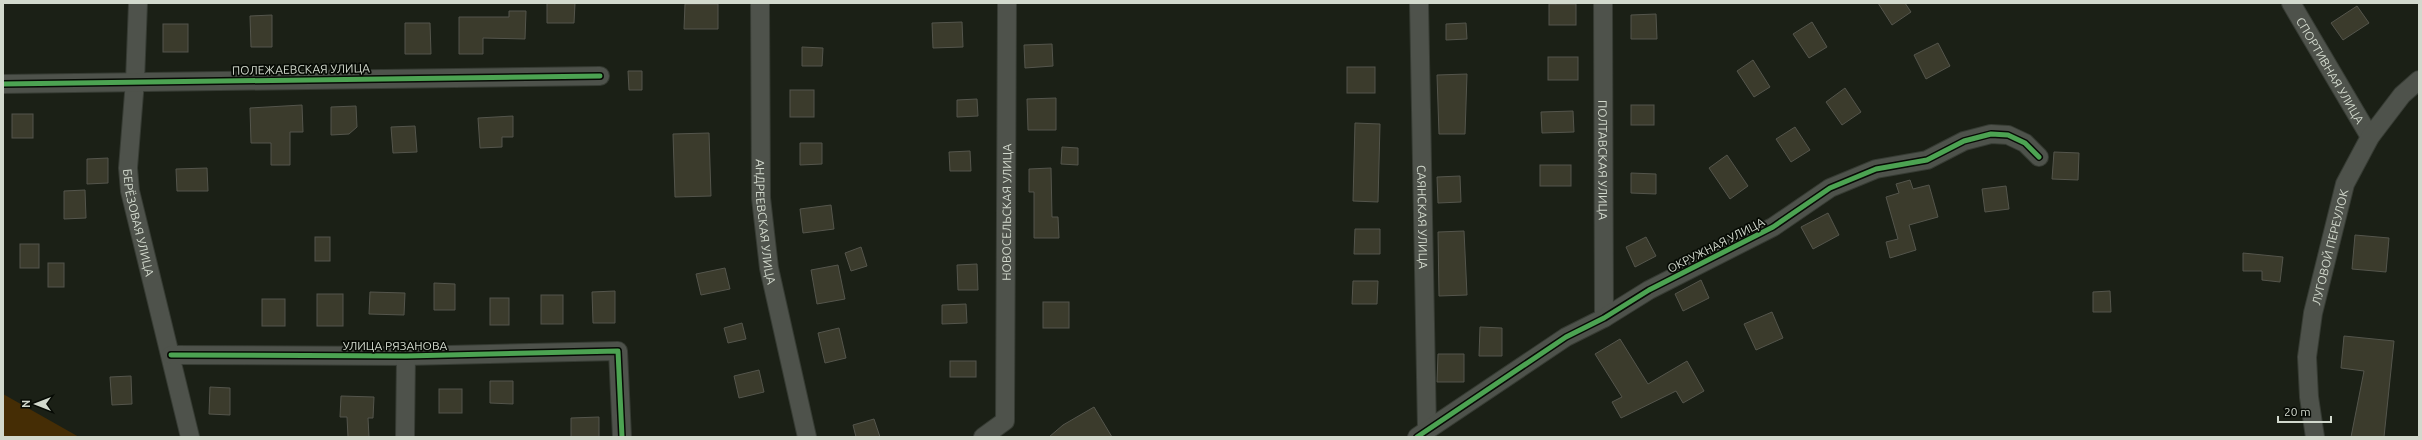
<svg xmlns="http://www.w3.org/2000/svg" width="2422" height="440" font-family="Ubuntu,sans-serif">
  <rect width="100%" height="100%" fill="#1b2016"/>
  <!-- green -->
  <polygon fill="#452d05" points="3,394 79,437 3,437"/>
  <!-- building -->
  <g fill="#3b3b2c" stroke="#54554c">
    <polygon points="547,3 575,3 574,23 547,23"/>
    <polygon points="1878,3 1905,3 1911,12 1892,25"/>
    <polygon points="685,4 718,4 718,29 684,29"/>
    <rect x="1549" y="4" width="27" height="21"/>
    <polygon points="2357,6 2369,23 2343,40 2331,23"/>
    <polygon points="509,11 526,11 525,39 483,38 483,54 459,54 459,17 509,17"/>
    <polygon points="1656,14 1657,39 1631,39 1631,15"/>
    <polygon points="272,15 272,47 251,47 250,16"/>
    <polygon points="962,22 963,47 933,48 932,23"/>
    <polygon points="1812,22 1827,47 1809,58 1793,34"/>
    <polygon points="405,23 430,23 431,54 405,54"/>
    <polygon points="1466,23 1467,39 1446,40 1446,24"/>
    <rect x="163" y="24" width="25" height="28"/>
    <polygon points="1938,43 1950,66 1926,79 1914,55"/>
    <polygon points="1052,44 1053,66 1025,68 1024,45"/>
    <polygon points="802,47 823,48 822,66 802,66"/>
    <rect x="1548" y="57" width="30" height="23"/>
    <polygon points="1753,60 1770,87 1754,97 1737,71"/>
    <rect x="1347" y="67" width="28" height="26"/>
    <polygon points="628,71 642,71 642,90 629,90"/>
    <polygon points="1467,74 1465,134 1439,134 1437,75"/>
    <polygon points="1845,88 1861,112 1842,125 1826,102"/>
    <rect x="790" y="90" width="24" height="27"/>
    <polygon points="1056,98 1056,130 1028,130 1027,99"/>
    <polygon points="977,99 978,116 957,117 957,100"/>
    <polygon points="302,105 303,132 290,132 290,165 271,165 271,143 251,143 250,108"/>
    <rect x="1631" y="105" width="23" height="20"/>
    <polygon points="356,106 357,127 349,134 331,135 331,107"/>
    <polygon points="1573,111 1574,132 1542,133 1541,112"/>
    <rect x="12" y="114" width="21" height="24"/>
    <polygon points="513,116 513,137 502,137 502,147 480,148 478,118"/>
    <polygon points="1355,123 1380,124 1378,202 1353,201"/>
    <polygon points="415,126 417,152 393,153 391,127"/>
    <polygon points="1795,127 1810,150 1791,162 1776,139"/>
    <polygon points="709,133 711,196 675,197 673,134"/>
    <polygon points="800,143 822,143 822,164 800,165"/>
    <polygon points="1062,147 1078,148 1078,165 1061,164"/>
    <polygon points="970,151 971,171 950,171 949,152"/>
    <polygon points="2054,152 2079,153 2078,180 2052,179"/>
    <polygon points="1727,155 1748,186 1730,199 1709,168"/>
    <polygon points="108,158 108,183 87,184 87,159"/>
    <rect x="1540" y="165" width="31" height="21"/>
    <polygon points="207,168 208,191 177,191 176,169"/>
    <polygon points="1051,168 1052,217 1058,217 1059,238 1034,238 1034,192 1029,192 1029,169"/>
    <polygon points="1631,173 1656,174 1656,194 1631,193"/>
    <polygon points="1460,176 1461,202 1438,203 1437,177"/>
    <polygon points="1910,180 1913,189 1929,185 1938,217 1909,225 1916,250 1890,258 1886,242 1898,239 1886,197 1899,193 1896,184"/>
    <polygon points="2006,186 2009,209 1985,212 1982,189"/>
    <polygon points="85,190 86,218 64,219 64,191"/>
    <polygon points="831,205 834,229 803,233 800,209"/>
    <polygon points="1828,213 1839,235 1813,249 1801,227"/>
    <polygon points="1355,229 1380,229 1380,254 1354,254"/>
    <polygon points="1464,231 1467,295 1439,296 1438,232"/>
    <polygon points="2355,235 2389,238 2386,272 2352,269"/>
    <rect x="315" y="237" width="15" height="24"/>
    <polygon points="1646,237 1656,256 1635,267 1626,247"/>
    <rect x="20" y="244" width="19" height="24"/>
    <polygon points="861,247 867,266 851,271 845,253"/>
    <polygon points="2243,253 2283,257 2280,282 2262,280 2262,271 2243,271"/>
    <rect x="48" y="263" width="16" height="24"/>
    <polygon points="977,264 978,290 958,290 957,265"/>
    <polygon points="838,265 845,299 817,304 811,270"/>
    <polygon points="725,268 730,289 701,295 696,274"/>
    <polygon points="1701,280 1709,298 1683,311 1675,294"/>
    <polygon points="1353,281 1378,281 1377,304 1352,304"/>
    <polygon points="434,283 455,284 455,310 434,310"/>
    <polygon points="615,291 615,323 593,323 592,292"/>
    <polygon points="2110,291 2111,312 2093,312 2093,292"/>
    <polygon points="370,292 405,293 404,315 369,314"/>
    <rect x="317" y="294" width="26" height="32"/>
    <rect x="541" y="295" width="22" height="29"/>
    <rect x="490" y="298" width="19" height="27"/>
    <rect x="262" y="299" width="23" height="27"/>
    <rect x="1043" y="302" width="26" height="26"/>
    <polygon points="966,304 967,323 942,324 942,305"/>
    <polygon points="1772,312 1783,338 1756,350 1744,324"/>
    <polygon points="742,323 746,339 728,343 724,328"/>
    <polygon points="1480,327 1502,328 1502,356 1479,356"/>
    <polygon points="839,328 846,358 825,363 818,333"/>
    <polygon points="2344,336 2394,341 2384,437 2351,437 2364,371 2341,368"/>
    <polygon points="1620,339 1648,384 1687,361 1704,391 1683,403 1676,391 1621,418 1612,402 1622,397 1595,354"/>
    <polygon points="1438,354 1464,354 1464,382 1437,382"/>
    <rect x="950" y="361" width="26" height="16"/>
    <polygon points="759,370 764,392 739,398 734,376"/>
    <polygon points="131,376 132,404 112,405 110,377"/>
    <polygon points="490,381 513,381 513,404 490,403"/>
    <polygon points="210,387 230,388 230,415 209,414"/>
    <rect x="439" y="389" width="23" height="24"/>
    <polygon points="341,396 374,397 373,418 368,418 369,437 348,437 347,417 340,417"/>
    <polygon points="1094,407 1112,437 1049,437 1063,425"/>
    <polygon points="599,417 599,437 571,437 571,418"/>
    <polygon points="874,419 880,437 856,437 853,425"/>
  </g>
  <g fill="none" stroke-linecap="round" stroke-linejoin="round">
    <!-- minor casing -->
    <g stroke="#363b33" stroke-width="20">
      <g id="minor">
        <path id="s1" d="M138,3L135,81L128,168L130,191L190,437"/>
        <path id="s2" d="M760,3L761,198L769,268L807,437"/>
        <path id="s3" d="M1419,3L1427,430"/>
        <path id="s4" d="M1603,3L1604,318"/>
        <path id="s5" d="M2291,3L2370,137"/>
        <polyline points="3,84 600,76"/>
        <polyline points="171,355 406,356 618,351 622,437"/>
        <polyline points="405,437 406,356"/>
        <path id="s6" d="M983,437L1005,421L1007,3"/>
        <polyline points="1417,437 1566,337 1604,318 1649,290 1773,227 1830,188 1876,169 1927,160 1964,141 1991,134 2008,135 2025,143 2039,157"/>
        <path id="s7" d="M2315,437L2309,397L2307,357L2313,313L2345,184L2370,137L2402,95L2419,80"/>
      </g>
    </g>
    <!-- minor -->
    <use href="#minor" stroke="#4e524b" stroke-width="18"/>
    <!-- cycleway casing -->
    <g stroke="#070b05" stroke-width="8">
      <g id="cycleway">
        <polyline points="3,84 600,76"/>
        <polyline points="171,355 406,356 618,351 622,437"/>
        <polyline points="1417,437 1566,337 1604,318 1649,290 1773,227 1830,188 1876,169 1927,160 1964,141 1991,134 2008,135 2025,143 2039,157"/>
      </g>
    </g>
    <!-- cycleway -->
    <use href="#cycleway" stroke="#4ca352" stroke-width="5"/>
  </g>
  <g text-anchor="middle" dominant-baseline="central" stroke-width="3.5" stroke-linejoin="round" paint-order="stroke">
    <!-- street labels -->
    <g font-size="12" fill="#d2d9cd" stroke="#070b05">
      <text transform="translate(301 69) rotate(-1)">ПОЛЕЖАЕВСКАЯ УЛИЦА</text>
      <text stroke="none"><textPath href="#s5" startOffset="78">СПОРТИВНАЯ УЛИЦА</textPath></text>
      <text stroke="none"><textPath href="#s4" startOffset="157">ПОЛТАВСКАЯ УЛИЦА</textPath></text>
      <text stroke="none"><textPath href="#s6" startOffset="236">НОВОСЕЛЬСКАЯ УЛИЦА</textPath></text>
      <text stroke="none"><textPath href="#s3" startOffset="214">САЯНСКАЯ УЛИЦА</textPath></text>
      <text stroke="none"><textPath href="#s1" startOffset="221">БЕРЁЗОВАЯ УЛИЦА</textPath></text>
      <text stroke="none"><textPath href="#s2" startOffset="219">АНДРЕЕВСКАЯ УЛИЦА</textPath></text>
      <text transform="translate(1716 245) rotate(-27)">ОКРУЖНАЯ УЛИЦА</text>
      <text stroke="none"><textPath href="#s7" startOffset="193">ЛУГОВОЙ ПЕРЕУЛОК</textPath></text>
      <text x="395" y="345">УЛИЦА РЯЗАНОВА</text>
    </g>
  </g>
  <!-- border -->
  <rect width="2422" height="440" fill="none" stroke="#d2d9cd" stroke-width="8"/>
  <!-- north arrow -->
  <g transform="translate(36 404) rotate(270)" stroke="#070b05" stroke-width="3" paint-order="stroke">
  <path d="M0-3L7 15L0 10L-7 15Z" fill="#d2d9cd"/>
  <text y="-6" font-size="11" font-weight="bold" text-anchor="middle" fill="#d2d9cd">N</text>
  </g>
  <!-- scale -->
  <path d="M2278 416v6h53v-6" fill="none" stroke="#d2d9cd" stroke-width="2"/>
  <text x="2284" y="416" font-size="12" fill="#d2d9cd" stroke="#070b05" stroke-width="3" paint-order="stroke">20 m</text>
</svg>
